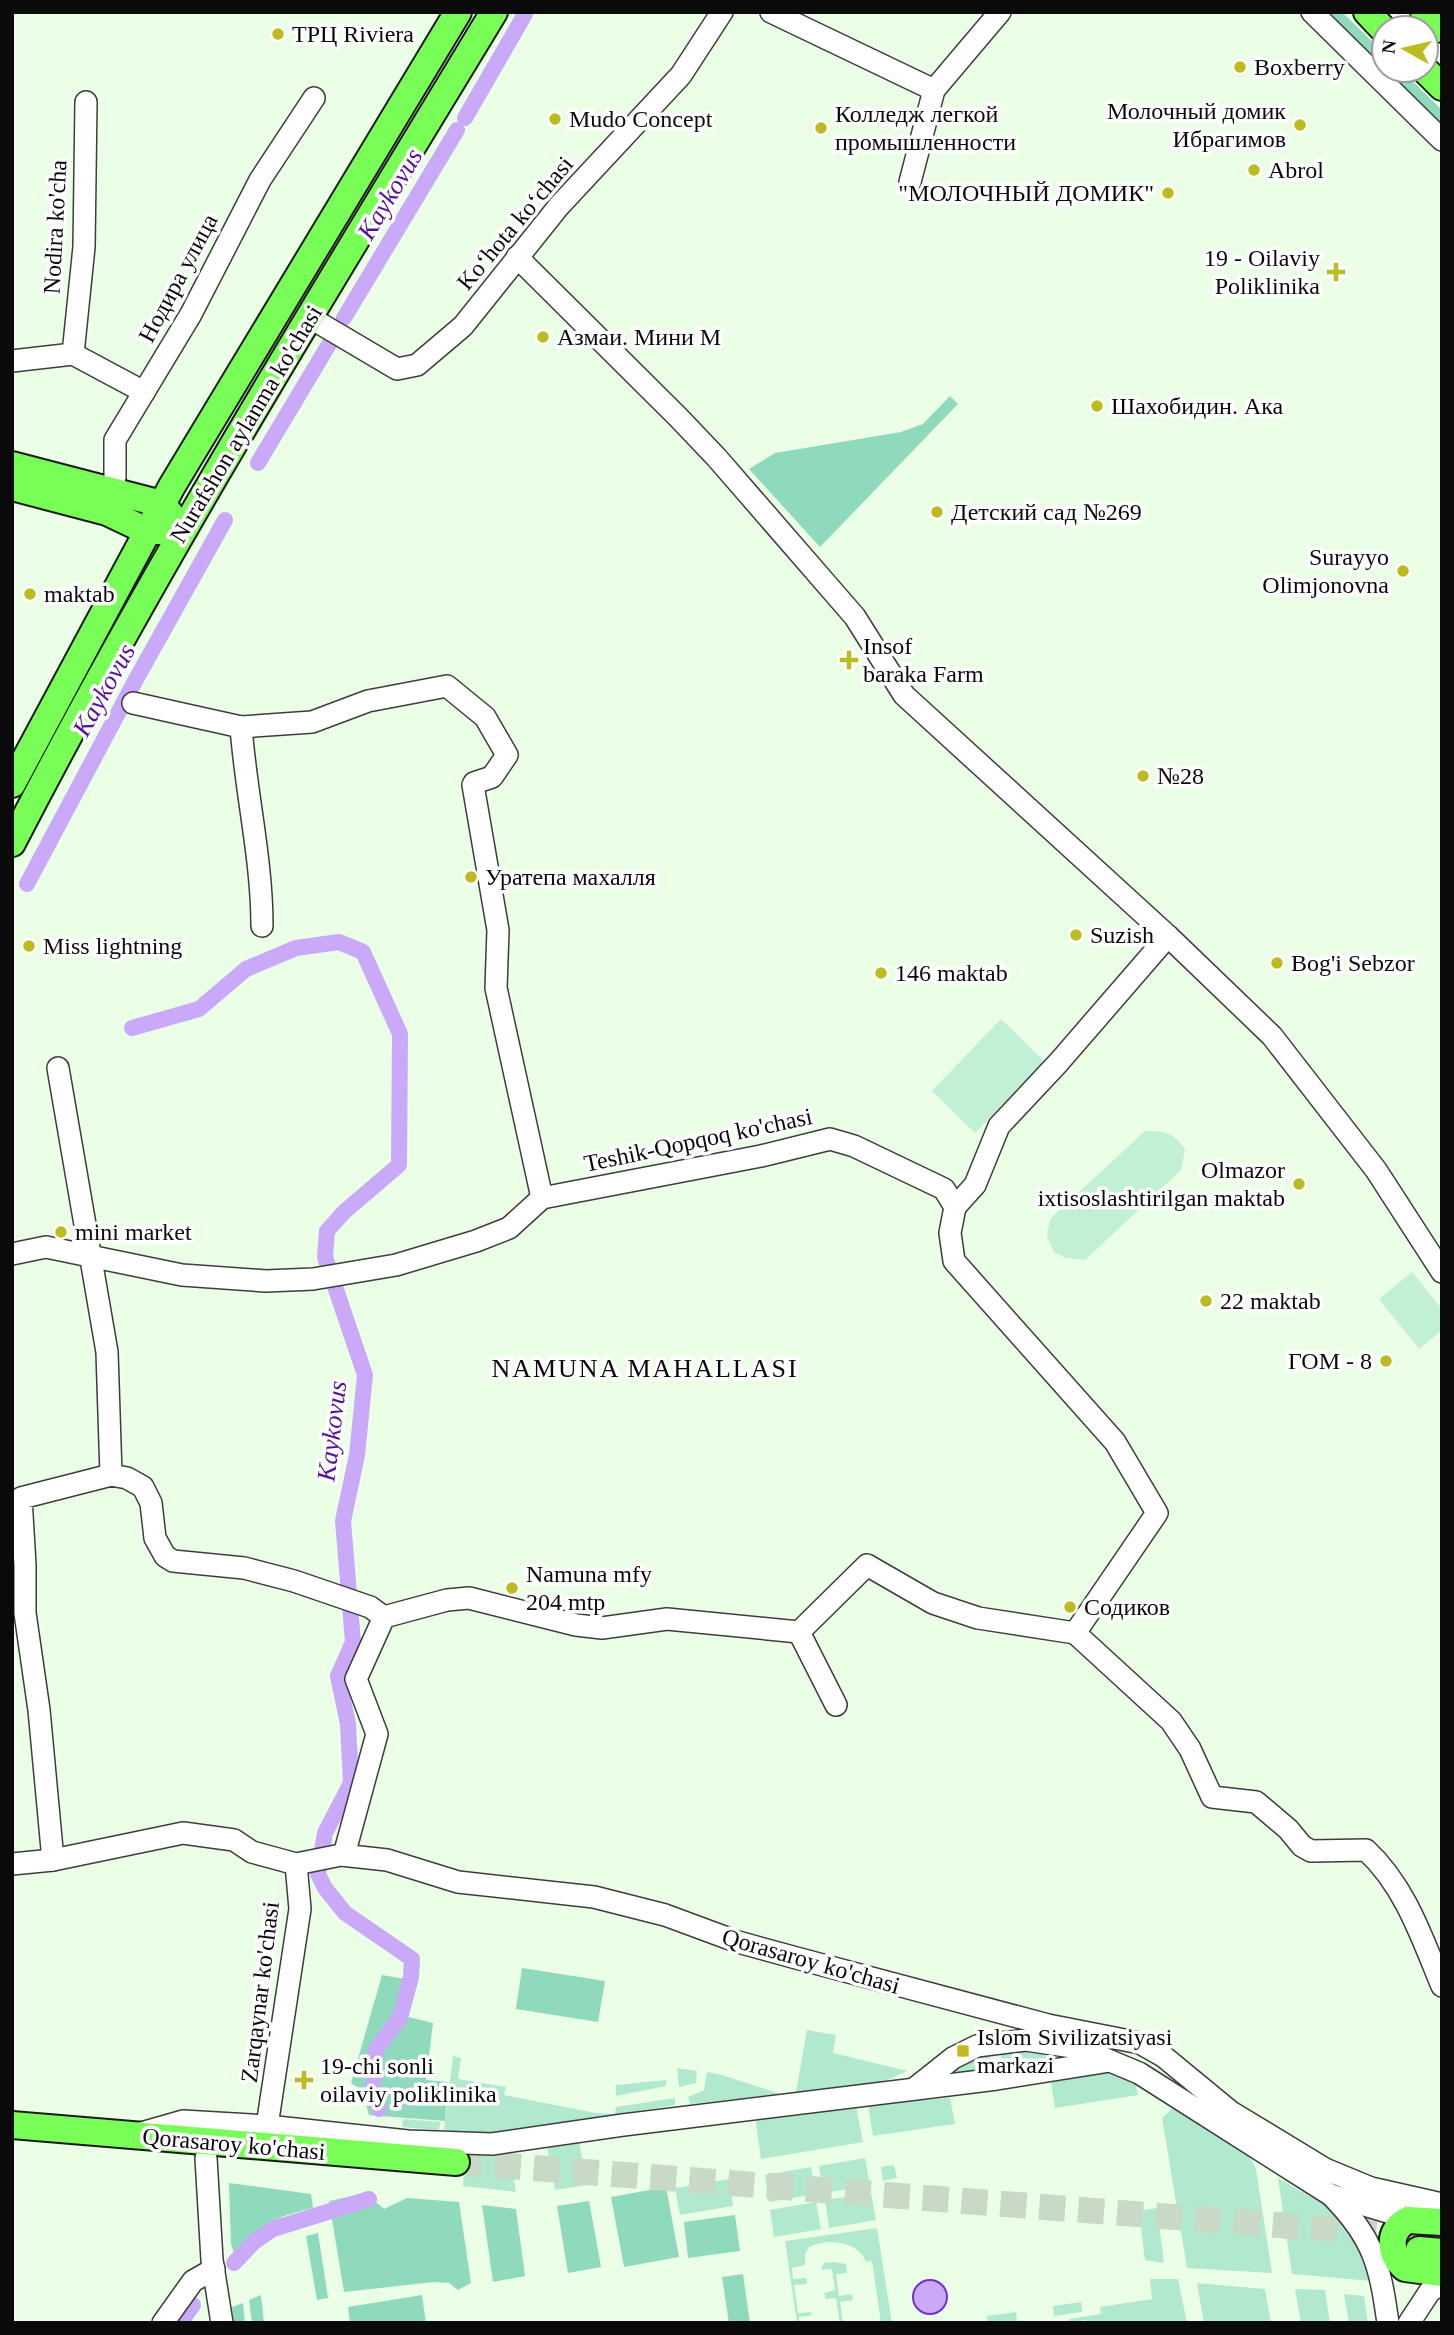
<svg xmlns="http://www.w3.org/2000/svg" width="1454" height="2335" font-family="Georgia,serif">
  <rect width="100%" height="100%" fill="#eaffe6"/>
  <!-- green -->
  <g fill="#b0e9ce">
    <polygon points="807,2030 836,2035 833,2053 907,2071 881,2083 796,2092"/>
    <polygon points="1000,2050 1039,2052 1044,2054 1048,2062 1003,2069"/>
    <polygon points="989,2052 992,2071 945,2075 964,2062"/>
    <polygon points="453,2056 461,2058 458,2079 506,2087 504,2095 595,2113 615,2114 616,2107 675,2098 675,2105 504,2132 483,2134 444,2130"/>
    <polygon points="677,2068 697,2071 696,2083 679,2087"/>
    <polygon points="707,2072 722,2075 780,2094 690,2104 688,2097 704,2090"/>
    <polygon points="1114,2072 1135,2081 1138,2095 1055,2108 1051,2082"/>
    <polygon points="666,2080 666,2086 616,2096 616,2085"/>
    <polygon points="950,2098 955,2124 873,2136 868,2104"/>
    <polygon points="856,2106 863,2142 761,2159 755,2116"/>
    <polygon points="1173,2108 1250,2157 1256,2169 1272,2273 1187,2268 1162,2118"/>
    <polygon points="403,2119 440,2122 439,2130 402,2127"/>
    <polygon points="579,2141 587,2185 555,2190 547,2147"/>
    <polygon points="509,2152 516,2192 463,2186 465,2154"/>
    <polygon points="865,2158 870,2186 823,2193 819,2166"/>
    <polygon points="894,2165 897,2178 883,2181 881,2167"/>
    <polygon points="811,2167 816,2194 769,2202 765,2175"/>
    <polygon points="1278,2178 1349,2219 1372,2281 1292,2274"/>
    <polygon points="729,2179 733,2206 680,2215 675,2188"/>
    <polygon points="898,2192 900,2205 887,2207 884,2194"/>
    <polygon points="871,2193 876,2220 829,2228 825,2200"/>
    <polygon points="816,2202 821,2229 774,2237 770,2210"/>
    <polygon points="1157,2208 1164,2263 1145,2260 1139,2211"/>
    <path d="M877,2228L892,2323H881L872,2261L866,2262C859,2241 827,2238 809,2247L805,2254V2265L792,2268L793,2279L806,2278L807,2284L794,2285L798,2313L811,2312L812,2315L799,2317V2323H797L785,2241Z"/>
    <polygon points="834,2262 846,2264 847,2273 836,2274 839,2296 852,2294 853,2300 840,2302 843,2323 840,2323 836,2298 826,2299 824,2293 835,2290 832,2269 821,2270 824,2263"/>
    <polygon points="1150,2279 1178,2279 1187,2323 1087,2323 1086,2320 1070,2322 1069,2319 1101,2314 1100,2307 1152,2299"/>
    <polygon points="1197,2283 1265,2289 1271,2323 1204,2323"/>
    <polygon points="1295,2289 1325,2290 1330,2323 1301,2323"/>
    <polygon points="1344,2294 1364,2296 1368,2323 1349,2323"/>
    <polygon points="1081,2302 1082,2312 1054,2316 1053,2306"/>
    <polygon points="1016,2312 1017,2322 988,2323 987,2316"/>
  </g>
  <!-- forest -->
  <g fill="#8fdabc">
    <polygon points="1328,12 1342,12 1384,53 1384,68"/>
    <polygon points="1386,70 1401,70 1442,110 1442,125"/>
    <polygon points="950,396 958,404 820,547 749,469 775,453 901,432 923,424"/>
    <polygon points="522,1968 605,1981 598,2022 516,2009"/>
    <polygon points="382,1975 405,1979 401,2015 433,2023 426,2080 448,2082 445,2121 369,2115 362,2090 351,2083"/>
    <path d="M229,2183L311,2194L313,2208C276,2217 257,2224 235,2256L231,2244Z"/>
    <polygon points="666,2187 679,2257 624,2267 611,2197"/>
    <polygon points="366,2193 384,2209 407,2198 459,2202 471,2283 458,2290 449,2283 434,2282 344,2292 329,2201"/>
    <polygon points="589,2201 601,2267 568,2273 557,2206"/>
    <polygon points="482,2205 516,2209 525,2276 493,2282"/>
    <polygon points="735,2215 740,2251 688,2258 684,2222"/>
    <polygon points="318,2233 328,2298 317,2300 306,2236"/>
    <polygon points="743,2274 750,2323 729,2323 722,2277"/>
    <polygon points="261,2295 264,2323 252,2323 249,2300"/>
    <polygon points="422,2295 426,2323 350,2323 348,2307"/>
    <polygon points="243,2303 245,2323 234,2323 232,2307"/>
  </g>
  <!-- pitch -->
  <g fill="#c2f0d4">
    <polygon points="1001,1019 1044,1061 975,1133 932,1091"/>
    <path d="M1145,1131C1165,1131 1173,1133 1185,1149L1181,1170L1085,1260L1066,1258L1054,1252L1047,1236L1050,1219Z"/>
    <polygon points="1412,1272 1442,1309 1442,1330 1419,1349 1379,1299"/>
  </g>
  <!-- water -->
  <circle fill="#caa9f8" stroke="#762ed1" stroke-width="2" cx="930" cy="2297" r="17"/>
  <g fill="none" stroke-linecap="round" stroke-linejoin="round">
    <!-- canal -->
    <g stroke="#caa9f8" stroke-width="16">
      <polyline points="465,118 525,14"/>
      <polyline points="344,318 457,130"/>
      <polyline points="258,463 331,341"/>
      <polyline points="27,884 134,683 225,520"/>
      <polyline points="132,1028 199,1009 246,969 296,948 339,942 363,952 400,1034 399,1165 344,1212 327,1231 325,1257 365,1375 357,1455 343,1521 353,1642 338,1676 348,1724 351,1783 325,1833 318,1874 325,1888 345,1913 412,1959 411,1977 400,2018 376,2049 373,2084 379,2109"/>
      <polyline points="234,2263 254,2242 273,2229 369,2199"/>
      <polyline points="180,2323 193,2305"/>
    </g>
    <!-- major-tunnel -->
    <polyline stroke="#c8dac5" stroke-width="26" stroke-dasharray="26 13" stroke-linecap="butt" points="456,2162 1422,2236"/>
    <!-- minor casing -->
    <g stroke="#3d3d3d" stroke-width="24">
      <g id="minor">
        <polyline points="771,12 934,90"/>
        <polyline points="1312,12 1442,140"/>
        <polyline points="910,182 934,90 1000,12"/>
        <polyline points="517,257 678,417 717,458 855,617 904,695 1168,936 1272,1036 1376,1170 1442,1272"/>
        <polyline points="309,317 397,369 417,365 463,326 559,206 681,75 722,12"/>
        <polyline points="73,354 84,247 86,102"/>
        <polyline points="12,361 73,354 144,392"/>
        <polyline points="112,490 115,477 115,440 191,314 260,180 314,98"/>
        <polyline points="133,703 241,727 312,722 368,701 447,686 485,717 507,755 492,777 474,783 473,785 498,930 496,988 542,1198"/>
        <path d="M241,727C246,794 262,859 262,926"/>
        <polyline points="58,1068 107,1352 111,1475"/>
        <polyline points="955,1207 975,1185 999,1126 1059,1062 1168,936"/>
        <polyline points="12,1254 46,1247 182,1275 266,1281 313,1279 396,1265 476,1241 509,1228 542,1198 761,1156 830,1139 854,1146 944,1189 955,1207 950,1233 954,1261 1115,1442 1157,1513 1075,1633"/>
        <polyline points="799,1632 836,1705"/>
        <path d="M1075,1633L1171,1721L1190,1749L1212,1797L1256,1802L1288,1829L1302,1846L1311,1851L1366,1850C1405,1886 1422,1938 1442,1986"/>
        <polyline points="344,1855 377,1734 356,1679 384,1617"/>
        <polyline points="53,1860 39,1710 25,1613 25,1565 21,1498 111,1475 127,1478 143,1487 151,1503 155,1538 165,1556 173,1561 244,1568 294,1581 370,1607 384,1617 447,1600 469,1598 576,1625 602,1628 667,1619 799,1632 867,1565 933,1603 978,1618 1075,1633"/>
        <polyline points="12,1864 53,1860 183,1833 234,1840 252,1852 296,1864 341,1855 387,1860 458,1882 594,1897 665,1915 738,1942 800,1959 1048,2025 1140,2043 1163,2056 1231,2112 1325,2169 1371,2188 1442,2204"/>
        <polyline points="914,2089 953,2058 977,2046 1026,2040 1079,2048 1139,2073 1331,2195 1411,2219"/>
        <polyline points="267,2126 300,1909 296,1864"/>
        <polyline points="141,2133 183,2121 267,2126 408,2141 492,2144 623,2125 997,2079 1110,2061"/>
        <polyline points="206,2158 212,2260 222,2323"/>
        <path d="M1333,2197C1374,2239 1380,2266 1388,2323"/>
        <polyline points="163,2323 193,2281 214,2269"/>
        <polyline points="1409,2323 1430,2291 1442,2284"/>
      </g>
    </g>
    <!-- major casing -->
    <g stroke="#1b1b1b" stroke-width="30">
      <g id="major">
        <polyline points="1367,12 1384,30"/>
        <polyline points="1424,12 1442,29"/>
        <polyline points="1425,70 1442,87"/>
        <polyline points="12,465 162,504 171,515"/>
        <polyline points="12,487 107,512 147,531 164,531"/>
        <polyline points="12,784 172,486 458,12"/>
        <path d="M12,843C159,558 328,286 494,12"/>
        <polyline points="12,2125 456,2162"/>
        <path d="M1442,2222L1408,2220C1387,2230 1389,2255 1405,2268L1442,2273"/>
        <polyline points="1419,2250 1442,2252"/>
      </g>
    </g>
    <!-- minor -->
    <use href="#minor" stroke="#fff" stroke-width="21"/>
    <!-- major -->
    <use href="#major" stroke="#78fe57" stroke-width="26"/>
  </g>
  <!-- markers -->
  <g fill="#bcbc1f" stroke="#fff" stroke-width="2.5">
    <circle cx="278" cy="34" r="7"/>
    <circle cx="1240" cy="67" r="7"/>
    <circle cx="555" cy="119" r="7"/>
    <circle cx="1300" cy="125" r="7"/>
    <circle cx="821" cy="128" r="7"/>
    <circle cx="1254" cy="170" r="7"/>
    <circle cx="1168" cy="193" r="7"/>
    <path d="M1332.5 261.5h7v7h7v7h-7v7h-7v-7h-7v-7h7z"/>
    <circle cx="543" cy="337" r="7"/>
    <circle cx="1097" cy="406" r="7"/>
    <circle cx="937" cy="512" r="7"/>
    <circle cx="1403" cy="571" r="7"/>
    <circle cx="30" cy="594" r="7"/>
    <path d="M845.5 649.5h7v7h7v7h-7v7h-7v-7h-7v-7h7z"/>
    <circle cx="1143" cy="776" r="7"/>
    <circle cx="471" cy="877" r="7"/>
    <circle cx="1076" cy="935" r="7"/>
    <circle cx="29" cy="946" r="7"/>
    <circle cx="1277" cy="963" r="7"/>
    <circle cx="881" cy="973" r="7"/>
    <circle cx="1299" cy="1184" r="7"/>
    <circle cx="61" cy="1232" r="7"/>
    <circle cx="1206" cy="1301" r="7"/>
    <circle cx="1386" cy="1361" r="7"/>
    <circle cx="512" cy="1588" r="7"/>
    <circle cx="1070" cy="1607" r="7"/>
    <rect x="956" y="2044" width="14" height="14" rx="3.5"/>
    <path d="M300.5 2069.5h7v7h7v7h-7v7h-7v-7h-7v-7h7z"/>
  </g>
  <g text-anchor="middle" dominant-baseline="central" stroke-width="7" stroke-linejoin="round" paint-order="stroke">
    <!-- poi labels -->
    <g font-size="24" fill="#0a0a0a" stroke="#fff" text-anchor="start">
      <text x="292" y="34">ТРЦ Riviera</text>
      <text x="1254" y="67">Boxberry</text>
      <text x="1286" y="111" text-anchor="end">Молочный домик<tspan x="1286" dy="28">Ибрагимов</tspan></text>
      <text x="835" y="114">Колледж легкой<tspan x="835" dy="28">промышленности</tspan></text>
      <text x="569" y="119">Mudo Concept</text>
      <text x="1268" y="170">Abrol</text>
      <text x="1154" y="193" text-anchor="end">"МОЛОЧНЫЙ ДОМИК"</text>
      <text x="1320" y="258" text-anchor="end">19 - Oilaviy<tspan x="1320" dy="28">Poliklinika</tspan></text>
      <text x="557" y="337">Азмаи. Мини М</text>
      <text x="1111" y="406">Шахобидин. Ака</text>
      <text x="951" y="512">Детский сад №269</text>
      <text x="1389" y="557" text-anchor="end">Surayyo<tspan x="1389" dy="28">Olimjonovna</tspan></text>
      <text x="44" y="594">maktab</text>
      <text x="863" y="646">Insof<tspan x="863" dy="28">baraka Farm</tspan></text>
      <text x="1157" y="776">№28</text>
      <text x="485" y="877">Уратепа махалля</text>
      <text x="1090" y="935">Suzish</text>
      <text x="43" y="946">Miss lightning</text>
      <text x="1291" y="963">Bog'i Sebzor</text>
      <text x="895" y="973">146 maktab</text>
      <text x="1285" y="1170" text-anchor="end">Olmazor<tspan x="1285" dy="28">ixtisoslashtirilgan maktab</tspan></text>
      <text x="75" y="1232">mini market</text>
      <text x="1220" y="1301">22 maktab</text>
      <text x="1372" y="1361" text-anchor="end">ГОМ - 8</text>
      <text x="526" y="1574">Namuna mfy<tspan x="526" dy="28">204 mtp</tspan></text>
      <text x="1084" y="1607">Содиков</text>
      <text x="977" y="2037">Islom Sivilizatsiyasi<tspan x="977" dy="28">markazi</tspan></text>
      <text x="320" y="2066">19-chi sonli<tspan x="320" dy="28">oilaviy poliklinika</tspan></text>
    </g>
    <!-- street labels -->
    <g font-size="24" fill="#0a0a0a" stroke="#fff">
      <text transform="translate(515 223) rotate(-50)">Koʻhota koʻchasi</text>
      <text transform="translate(55 227) rotate(-87)">Nodira ko'cha</text>
      <text transform="translate(178 278) rotate(-62)">Нодира улица</text>
      <text transform="translate(246 424) rotate(-59)">Nurafshon aylanma ko'chasi</text>
      <text transform="translate(698 1140) rotate(-12)">Teshik-Qopqoq ko'chasi</text>
      <text transform="translate(811 1961) rotate(16)">Qorasaroy ko'chasi</text>
      <text transform="translate(260 1992) rotate(-83)">Zarqaynar ko'chasi</text>
      <text transform="translate(234 2144) rotate(5)">Qorasaroy ko'chasi</text>
    </g>
    <!-- water labels -->
    <g font-size="26" font-style="italic" fill="#54119d" stroke="#fff">
      <text transform="translate(390 194) rotate(-59)">Kaykovus</text>
      <text transform="translate(104 690) rotate(-61)">Kaykovus</text>
      <text transform="translate(332 1431) rotate(-83)">Kaykovus</text>
    </g>
    <!-- neighbourhood labels -->
    <g font-size="26" letter-spacing="2" fill="#0a0a0a" stroke="#fff">
      <text x="645" y="1368">NAMUNA MAHALLASI</text>
    </g>
  </g>
  <!-- border -->
  <rect width="1454" height="2335" fill="none" stroke="#0a0a0a" stroke-width="28"/>
  <!-- north arrow -->
  <g transform="translate(1405 49) rotate(278)"><circle r="33" fill="#ffffff" stroke="#9d9d9d" stroke-width="2"/>
  <path d="M0-5L12 26L0 18L-12 26Z" fill="#bcbc1f"/>
  <text y="-10" font-size="19" font-weight="bold" text-anchor="middle" fill="#0a0a0a">N</text>
  </g>
</svg>
